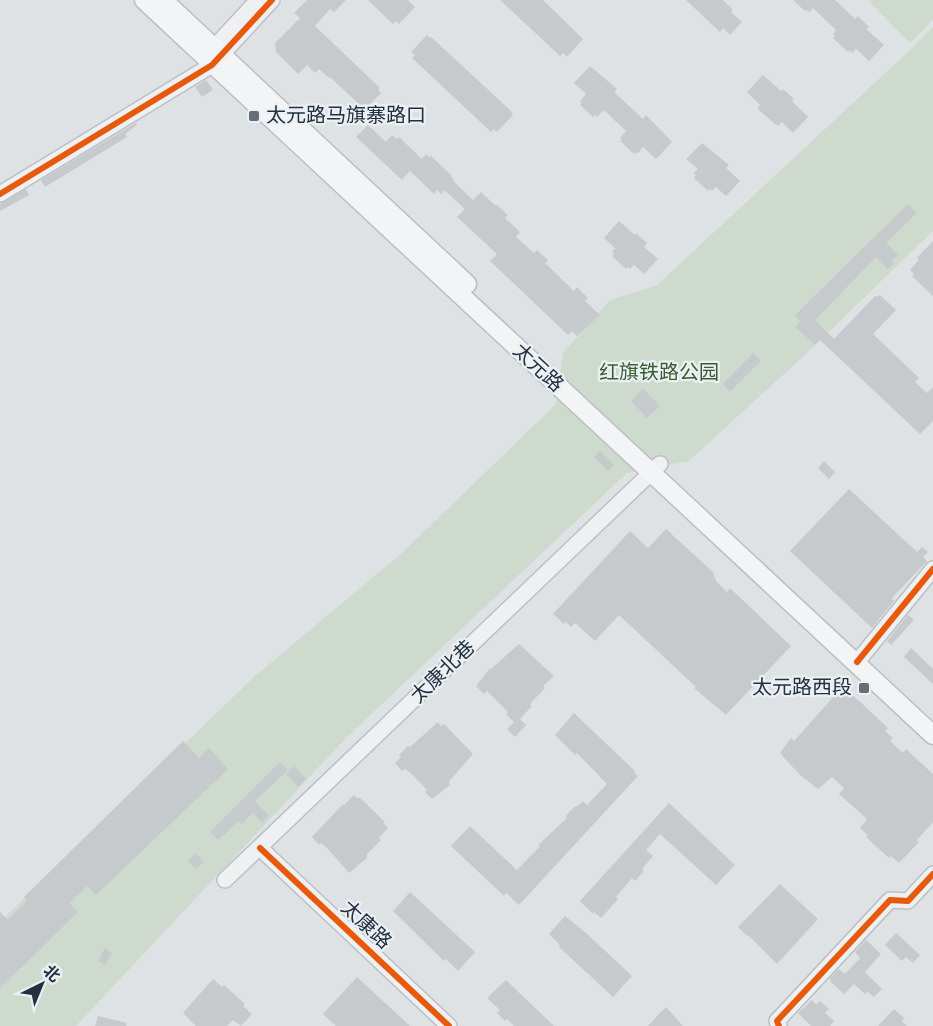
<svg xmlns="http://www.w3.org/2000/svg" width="933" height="1026" font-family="'Sofia Sans Condensed','Noto Sans SC',sans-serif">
  <rect width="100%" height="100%" fill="#dfe2e5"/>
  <!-- green -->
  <g fill="#cfdace">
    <polygon points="868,0 933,0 933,20 910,43"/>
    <polygon points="933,27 933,231 808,352 689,461 627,473 346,738 76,1026 0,1026 0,922 256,675 403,552 556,404 563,353 610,300 657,285 909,51"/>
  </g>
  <!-- building -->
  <g fill="#c7cacd">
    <polygon points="307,0 346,0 334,12 330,9 315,26 380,88 378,89 381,93 368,106 365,103 361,106 330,77 329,78 319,69 315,73 307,65 298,74 276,52 275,43 300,18 294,13"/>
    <polygon points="368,0 408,0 415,7 399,24 396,21 393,24"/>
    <polygon points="500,0 543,0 583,39 567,57 563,53 560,56"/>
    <polygon points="686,0 723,0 733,10 731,12 742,22 730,35 723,28 720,32"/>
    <polygon points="793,0 835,0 855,19 858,16 869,27 866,29 884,45 869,61 856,49 852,53 850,50 848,52 833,38 835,36 833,34 836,30 813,8 809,12 806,10 805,11"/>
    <polygon points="427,35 430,38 431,37 511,111 513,115 497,132 494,129 491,132 412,58 415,55 411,52"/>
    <polygon points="590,66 617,89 614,92 643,119 646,115 672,142 656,159 643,147 637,154 635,152 634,154 620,141 622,140 620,138 626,131 604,110 597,117 595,115 593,117 580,105 582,103 580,101 586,94 574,83"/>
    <polygon points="763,75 781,91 783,89 794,99 792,101 808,117 793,133 782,122 778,126 775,124 759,110 758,107 760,105 747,92"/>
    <polygon points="206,80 213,90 202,97 195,87"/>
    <polygon points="174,100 136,123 137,125 125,134 127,137 45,187 41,180"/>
    <polygon points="368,125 386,142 392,135 397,139 399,137 422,159 426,154 429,157 431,156 452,176 451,177 454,180 453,181 473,200 481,192 496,206 497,205 508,215 505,218 520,232 516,237 534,253 537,250 548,260 545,263 574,291 577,287 588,298 585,301 600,315 577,336 572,331 568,335 490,261 497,254 457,217 465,209 444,190 441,194 437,190 434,194 410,171 402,180 356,137"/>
    <polygon points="702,143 729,165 726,168 740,181 726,196 716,187 712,191 710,189 708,191 694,178 696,175 694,173 698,169 686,159"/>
    <polygon points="26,189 29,195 0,211 0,204"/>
    <polygon points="908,204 917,213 886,243 898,255 892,261 894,264 888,269 876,257 815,320 834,339 875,296 877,297 880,295 896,310 873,334 919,378 915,382 927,393 933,387 933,421 920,434 820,340 815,345 795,327 800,321 795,315"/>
    <polygon points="619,221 635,235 636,233 647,243 644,247 658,259 644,274 634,265 630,269 628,267 626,269 612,256 614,254 612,252 615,248 604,238"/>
    <polygon points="933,241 933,296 912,276 914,274 910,270 919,260 917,258"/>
    <polygon points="753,353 761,361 730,392 723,384"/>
    <polygon points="643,389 660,406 647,418 631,401"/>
    <polygon points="600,451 614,465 608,471 594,457"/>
    <polygon points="824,461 835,472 829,479 818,468"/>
    <polygon points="849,489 917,552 922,547 928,552 923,557 927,561 892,598 894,601 872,628 790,551"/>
    <polygon points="666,529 713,572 716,581 727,592 730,588 791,646 726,715 694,688 696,687 619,615 595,641 575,623 571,627 566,622 564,624 553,614 630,531 648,548"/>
    <polygon points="908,615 914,620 891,645 887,641"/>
    <polygon points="519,644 554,676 543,686 545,688 532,702 530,705 532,706 520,719 526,725 515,737 507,729 514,722 506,714 508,712 487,691 484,694 476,686 490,668 491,669"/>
    <polygon points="911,648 933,669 933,684 904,657"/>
    <polygon points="843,686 888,728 885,731 893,738 890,741 903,753 906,749 933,774 933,822 917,840 919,842 899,863 891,856 889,858 866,837 868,835 860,828 866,821 866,818 839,794 844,788 832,777 818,789 800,775 780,753 791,738 794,741"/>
    <polygon points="574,713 635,771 634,772 638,776 519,905 506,893 504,896 451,846 470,826 517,870 540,846 538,845 567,818 566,816 575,806 576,807 583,801 587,805 607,784 577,753 575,755 555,735"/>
    <polygon points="438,722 441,726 444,724 473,754 450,780 449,783 450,785 432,799 425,792 427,790 414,776 405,769 402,771 395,763 401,757 399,755 408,746 410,747"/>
    <polygon points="183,741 199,758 209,748 228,769 96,895 87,886 69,903 78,912 0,988 0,912 8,920 27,901 24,897"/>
    <polygon points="280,762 288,770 255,801 269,816 262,823 253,813 242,824 239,821 218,840 210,832"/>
    <polygon points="294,766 306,779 298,787 286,774"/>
    <polygon points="354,795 358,799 359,797 385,822 383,823 388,828 379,838 381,840 367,854 367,858 349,873 329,850 321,843 319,845 312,837 343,804 344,805"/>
    <polygon points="669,803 735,865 716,885 660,834 646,850 653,856 642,869 644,871 635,881 632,878 621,891 616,897 618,899 601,918 594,912 593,914 580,901"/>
    <polygon points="195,853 204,862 196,869 188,861"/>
    <polygon points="780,884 818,919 777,964 748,935 747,936 738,927"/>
    <polygon points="410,892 475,952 458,971 446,959 444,961 393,911"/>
    <polygon points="565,916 586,933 632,976 613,997 559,947 560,945 549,934"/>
    <polygon points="896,933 920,955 913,963 906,957 902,961 885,945"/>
    <polygon points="866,940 881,954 865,972 882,989 874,997 868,992 865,994 854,984 844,994 830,981 830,978 839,969 845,974 860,958 855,952"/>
    <polygon points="105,948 112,953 105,965 98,961"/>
    <polygon points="357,977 410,1026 336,1026 323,1014"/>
    <polygon points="213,979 222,987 224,985 245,1004 243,1006 252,1014 241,1026 233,1020 227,1026 196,1026 183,1013"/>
    <polygon points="506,980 531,1004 554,1026 514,1026 507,1019 505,1021 497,1013 500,1010 488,999 489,996"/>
    <polygon points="812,1000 816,1005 820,1001 829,1009 825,1013 834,1021 830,1026 811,1026 798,1013"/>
    <polygon points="666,1007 683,1026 648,1026 660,1013"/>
    <polygon points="894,1009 904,1018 902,1021 907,1026 878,1026"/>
    <polygon points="98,1016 127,1023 126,1026 95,1026"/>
  </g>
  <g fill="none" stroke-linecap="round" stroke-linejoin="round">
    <!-- minor casing -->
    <g stroke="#bdc0c3" stroke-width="18">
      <g id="minor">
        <polyline points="207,55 258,0"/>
        <polyline points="0,194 212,65 272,0"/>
        <polyline points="857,662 933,569"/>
        <polyline points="260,848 449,1026"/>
        <polyline points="225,880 660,464"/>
        <polyline points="779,1026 777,1021 890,900 908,901 933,874"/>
      </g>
    </g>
    <!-- major casing -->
    <g stroke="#bbbfc3" stroke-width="21">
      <g id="major">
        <polyline points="144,0 933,735"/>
        <polyline points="163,0 467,284"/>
      </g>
    </g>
    <!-- minor -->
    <use href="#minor" stroke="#eef0f2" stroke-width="15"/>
    <!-- major -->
    <use href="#major" stroke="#f3f4f5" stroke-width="18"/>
    <!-- cycleway casing -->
    <g stroke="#ebf0f5" stroke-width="10">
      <g id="cycleway">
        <polyline points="0,194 212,65 272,0"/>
        <polyline points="857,662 933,569"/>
        <polyline points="260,848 449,1026"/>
        <polyline points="779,1026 777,1021 890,900 908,901 933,874"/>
      </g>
    </g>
    <!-- cycleway -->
    <use href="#cycleway" stroke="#e8590c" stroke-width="6"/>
  </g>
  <!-- markers -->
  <g fill="#656e79" stroke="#ebf0f5" stroke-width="2">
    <rect x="248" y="110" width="12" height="12" rx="3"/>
    <rect x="858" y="682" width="12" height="12" rx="3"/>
  </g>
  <g text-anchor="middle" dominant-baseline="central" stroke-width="4.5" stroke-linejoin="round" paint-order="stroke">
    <!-- poi labels -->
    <g font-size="20" fill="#242f3f" stroke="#ebf0f5" text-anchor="start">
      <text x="266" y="116">太元路马旗寨路口</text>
      <text x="852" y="688" text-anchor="end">太元路西段</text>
    </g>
    <!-- street labels -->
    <g font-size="20" fill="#242f3f" stroke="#ebf0f5">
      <text transform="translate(538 368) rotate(43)">太元路</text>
      <text transform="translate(443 672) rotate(-44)">太康北巷</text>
      <text transform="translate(366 925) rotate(43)">太康路</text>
    </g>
    <!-- park labels -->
    <g font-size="20" fill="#3a5d30" stroke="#ebf0f5">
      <text x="659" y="373">红旗铁路公园</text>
    </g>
  </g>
  <!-- north arrow -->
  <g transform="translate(42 984) rotate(43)" stroke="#ebf0f5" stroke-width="4.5" paint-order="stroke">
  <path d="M0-4.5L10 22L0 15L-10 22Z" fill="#242f3f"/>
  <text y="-9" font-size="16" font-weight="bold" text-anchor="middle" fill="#242f3f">北</text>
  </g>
</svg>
